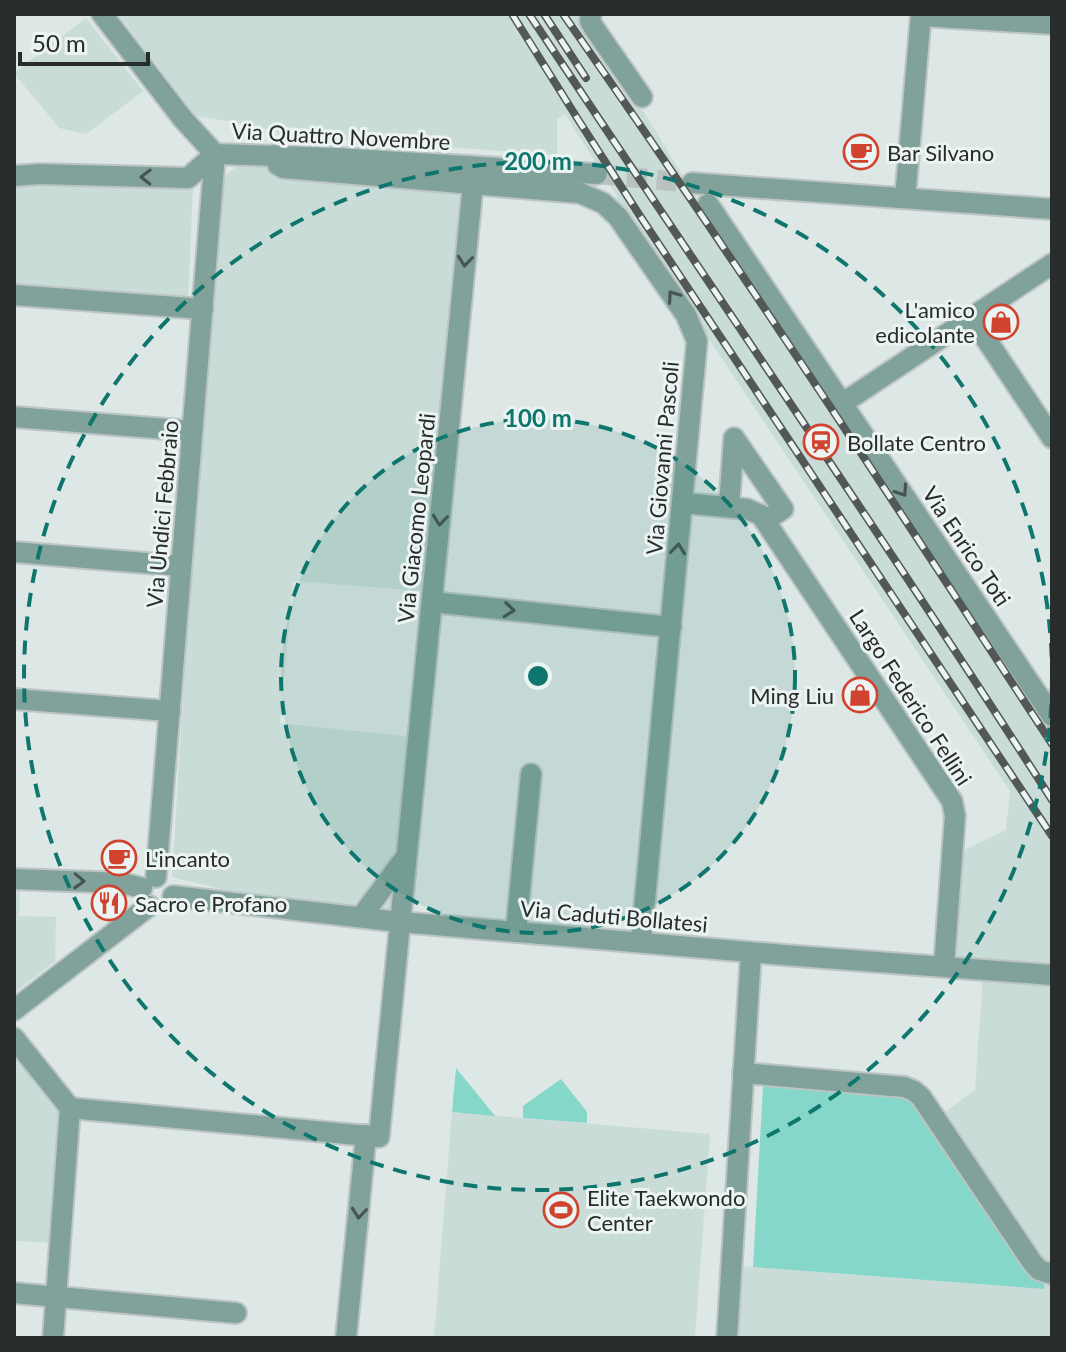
<svg xmlns="http://www.w3.org/2000/svg" width="1066" height="1352" font-family="Lato,sans-serif">
  <rect width="100%" height="100%" fill="#dde7e5"/>
  <!-- built -->
  <g fill="#cadcd8">
    <polygon points="118,14 578,14 615,72 636,99 699,202 839,403 1052,726 1052,968 955,961 960,852 1006,830 1010,791 617,201 617,196 565,114 557,119 557,155 280,135 277,132 258,126 196,116"/>
    <polygon points="86,18 143,91 86,134 59,128 14,73"/>
    <polygon points="239,165 317,166 469,177 424,591 293,581 280,723 412,737 395,915 257,898 172,877 184,681 222,178"/>
    <polygon points="14,182 193,187 188,300 14,288"/>
    <polygon points="14,888 20,888 19,916 56,917 55,961 14,993"/>
    <polygon points="983,975 1052,981 1052,1338 736,1338 740,1266 1044,1289 1043,1262 943,1114 975,1090"/>
    <polygon points="14,1049 66,1113 57,1243 14,1241"/>
    <polygon points="452,1112 710,1134 695,1338 434,1338"/>
  </g>
  <!-- green -->
  <g fill="#85d8c9">
    <polygon points="456,1068 495,1116 452,1112"/>
    <polygon points="561,1079 587,1112 587,1123 523,1118 523,1106"/>
    <polygon points="777,1083 893,1093 915,1102 1037,1279 1044,1283 1044,1289 753,1267 763,1086"/>
  </g>
  <g fill="none" stroke-linecap="round" stroke-linejoin="round">
    <!-- minor-tunnel -->
    <polyline stroke="#b9c2c0" stroke-width="20" stroke-dasharray="20 10" stroke-linecap="butt" points="597,174 692,183"/>
    <!-- minor casing -->
    <g stroke="#bcc5c4" stroke-width="24">
      <g id="minor">
        <polyline points="102,14 183,119 215,154 337,158 597,174"/>
        <polyline points="591,14 590,21 594,28 642,97"/>
        <polyline points="921,16 1052,24"/>
        <polyline points="274,155 278,165 283,168 580,193 603,203 618,217 686,315 697,341 641,942"/>
        <polyline points="14,176 39,174 188,178 215,154"/>
        <polyline points="692,183 1052,209"/>
        <polyline points="906,187 921,14"/>
        <polyline points="708,204 1052,716"/>
        <polyline points="14,295 203,309"/>
        <polyline points="972,318 1052,438"/>
        <polyline points="843,403 1052,264"/>
        <polyline points="14,417 192,431"/>
        <polyline points="683,503 747,509 761,515 952,801 955,816 944,966"/>
        <polyline points="729,506 734,438 783,509 765,521"/>
        <polyline points="14,552 181,566"/>
        <polyline points="432,602 671,627"/>
        <polyline points="14,699 170,711"/>
        <polyline points="156,877 215,154"/>
        <polyline points="14,879 123,883 142,888"/>
        <polyline points="173,896 400,922 784,955 1052,975"/>
        <polyline points="361,917 405,858"/>
        <polyline points="516,932 531,774"/>
        <polyline points="14,1010 149,906"/>
        <polyline points="14,1038 70,1108 53,1338"/>
        <polyline points="743,1073 904,1087 914,1091 921,1097 1032,1262 1039,1270 1052,1274"/>
        <polyline points="70,1108 379,1137 473,183"/>
        <polyline points="14,1293 236,1313"/>
        <polyline points="346,1338 366,1135"/>
        <polyline points="727,1338 751,953"/>
      </g>
    </g>
    <!-- minor -->
    <use href="#minor" stroke="#81a29b" stroke-width="20"/>
    <!-- rail casing -->
    <g stroke="#525856" stroke-width="8">
      <g id="rail">
        <polyline points="512,14 579,121 642,219 1052,836"/>
        <path d="M529,14C703,276 882,535 1052,800"/>
        <polyline points="544,14 586,78"/>
        <path d="M563,14C731,254 892,499 1052,744"/>
      </g>
    </g>
    <!-- rail -->
    <use href="#rail" stroke="#ebf4f2" stroke-width="5" stroke-dasharray="15" stroke-linecap="butt"/>
  </g>
  <!-- one-way arrows -->
  <defs><path id="oneway-chevron" d="M-2-3.5L2.5 0L-2 3.5" fill="none" stroke-width="1.6" stroke-linecap="round" stroke-linejoin="round" transform="scale(2)"/></defs>
  <g stroke="#475552">
    <use href="#oneway-chevron" transform="translate(146 177) rotate(-179)"/>
    <use href="#oneway-chevron" transform="translate(465 261) rotate(96)"/>
    <use href="#oneway-chevron" transform="translate(673 296) rotate(-125)"/>
    <use href="#oneway-chevron" transform="translate(902 491) rotate(56)"/>
    <use href="#oneway-chevron" transform="translate(440 520) rotate(96)"/>
    <use href="#oneway-chevron" transform="translate(678 549) rotate(-84)"/>
    <use href="#oneway-chevron" transform="translate(509 610) rotate(6)"/>
    <use href="#oneway-chevron" transform="translate(79 881) rotate(2)"/>
    <use href="#oneway-chevron" transform="translate(359 1213) rotate(96)"/>
  </g>
  <!-- distance rings -->
  <circle cx="538" cy="676" r="257" fill="#0f766e" fill-opacity=".12"/>
  <g fill="none" stroke="#0f766e" stroke-width="4" stroke-dasharray="14 10">
    <circle cx="538" cy="676" r="257"/>
    <path d="M1052 680A514 514 0 1 1 1052 672"/>
  </g>
  <!-- icons -->
  <defs>
    <g id="cafe-ring" transform="scale(1.8)"><circle r="9.5" fill="#ebf4f2" stroke="#d0442f" stroke-width="1.5"/><path d="M-5.5-4.5H6V0H3Q3 3.5 0 3.5H-2.5Q-5.5 3.5-5.5 0ZM3-3.2v2h1.7v-2ZM-6 4.5H4V6H-6Z" fill="#d0442f"/></g>
    <g id="shop-ring" transform="scale(1.8)"><circle r="9.5" fill="#ebf4f2" stroke="#d0442f" stroke-width="1.5"/><path d="M-5-2.5h2.3a2.7 3.5 0 0 1 5.4 0H5L5.5 6h-11ZM-1.5-2.5h3a1.5 2.3 0 0 0-3 0Z" fill="#d0442f"/></g>
    <g id="station-ring" transform="scale(1.8)"><circle r="9.5" fill="#ebf4f2" stroke="#d0442f" stroke-width="1.5"/><path d="M-3-6H3Q5-6 5-4V2Q5 4 3 4L4.5 6H3L1.5 4h-3L-3 6H-4.5L-3 4Q-5 4-5 2V-4Q-5-6-3-6ZM-3.5-4v3h7v-3ZM-3.5 1v1.5H-2V1ZM2 1v1.5H3.5V1Z" fill="#d0442f"/></g>
    <g id="restaurant-ring" transform="scale(1.8)"><circle r="9.5" fill="#ebf4f2" stroke="#d0442f" stroke-width="1.5"/><path d="M-5-6h1v4h1v-4h1v4h1v-4h1v5L-1.5 .5V6h-2V.5L-5-1ZM5-6V6H3V1.5H1.5Q1.5-4 5-6Z" fill="#d0442f"/></g>
    <g id="stadium-ring" transform="scale(1.8)"><circle r="9.5" fill="#ebf4f2" stroke="#d0442f" stroke-width="1.5"/><path d="M0-5a6.5 5 0 1 0 0 10a6.5 5 0 1 0 0-10ZM-3.5-1.8h7v3.6h-7Z" fill="#d0442f"/></g>
  </defs>
  <g fill-rule="evenodd">
    <use href="#cafe-ring" x="861" y="152"/>
    <use href="#shop-ring" x="1001" y="322"/>
    <use href="#station-ring" x="821" y="442"/>
    <use href="#shop-ring" x="860" y="695"/>
    <use href="#cafe-ring" x="119" y="858"/>
    <use href="#restaurant-ring" x="109" y="903"/>
    <use href="#stadium-ring" x="561" y="1210"/>
  </g>
  <g text-anchor="middle" dominant-baseline="central" stroke-width="6" stroke-linejoin="round" paint-order="stroke">
    <!-- street labels -->
    <g font-size="22" fill="#282c2b" stroke="#ebf4f2">
      <text transform="translate(341 136) rotate(3)">Via Quattro Novembre</text>
      <text transform="translate(662 458) rotate(-85)">Via Giovanni Pascoli</text>
      <text transform="translate(162 514) rotate(-85)">Via Undici Febbraio</text>
      <text transform="translate(416 518) rotate(-84)">Via Giacomo Leopardi</text>
      <text transform="translate(967 546) rotate(56)">Via Enrico Toti</text>
      <text transform="translate(911 697) rotate(57)">Largo Federico Fellini</text>
      <text transform="translate(614 916) rotate(5)">Via Caduti Bollatesi</text>
    </g>
    <!-- poi labels -->
    <g font-size="22" fill="#282c2b" stroke="#ebf4f2" text-anchor="start">
      <text x="887" y="152">Bar Silvano</text>
      <text x="975" y="309" text-anchor="end">L'amico<tspan x="975" dy="25">edicolante</tspan></text>
      <text x="847" y="442">Bollate Centro</text>
      <text x="834" y="695" text-anchor="end">Ming Liu</text>
      <text x="145" y="858">L'incanto</text>
      <text x="135" y="903">Sacro e Profano</text>
      <text x="587" y="1197">Elite Taekwondo<tspan x="587" dy="25">Center</tspan></text>
    </g>
  </g>
  <circle cx="538" cy="676" r="12" fill="#0f766e" stroke="#ebf4f2" stroke-width="4"/>
  <g font-size="24" text-anchor="middle" font-weight="bold" fill="#0f766e" stroke="#ebf4f2" stroke-width="6" stroke-linejoin="round" paint-order="stroke">
    <text x="538" y="170">200 m</text>
    <text x="538" y="427">100 m</text>
  </g>
  <!-- border -->
  <rect width="1066" height="1352" fill="none" stroke="#282c2b" stroke-width="32"/>
  <!-- scale -->
  <path d="M20 52v12h128v-12" fill="none" stroke="#282c2b" stroke-width="4"/>
  <text x="32" y="52" font-size="24" fill="#282c2b" stroke="#ebf4f2" stroke-width="6" paint-order="stroke">50 m</text>
</svg>
